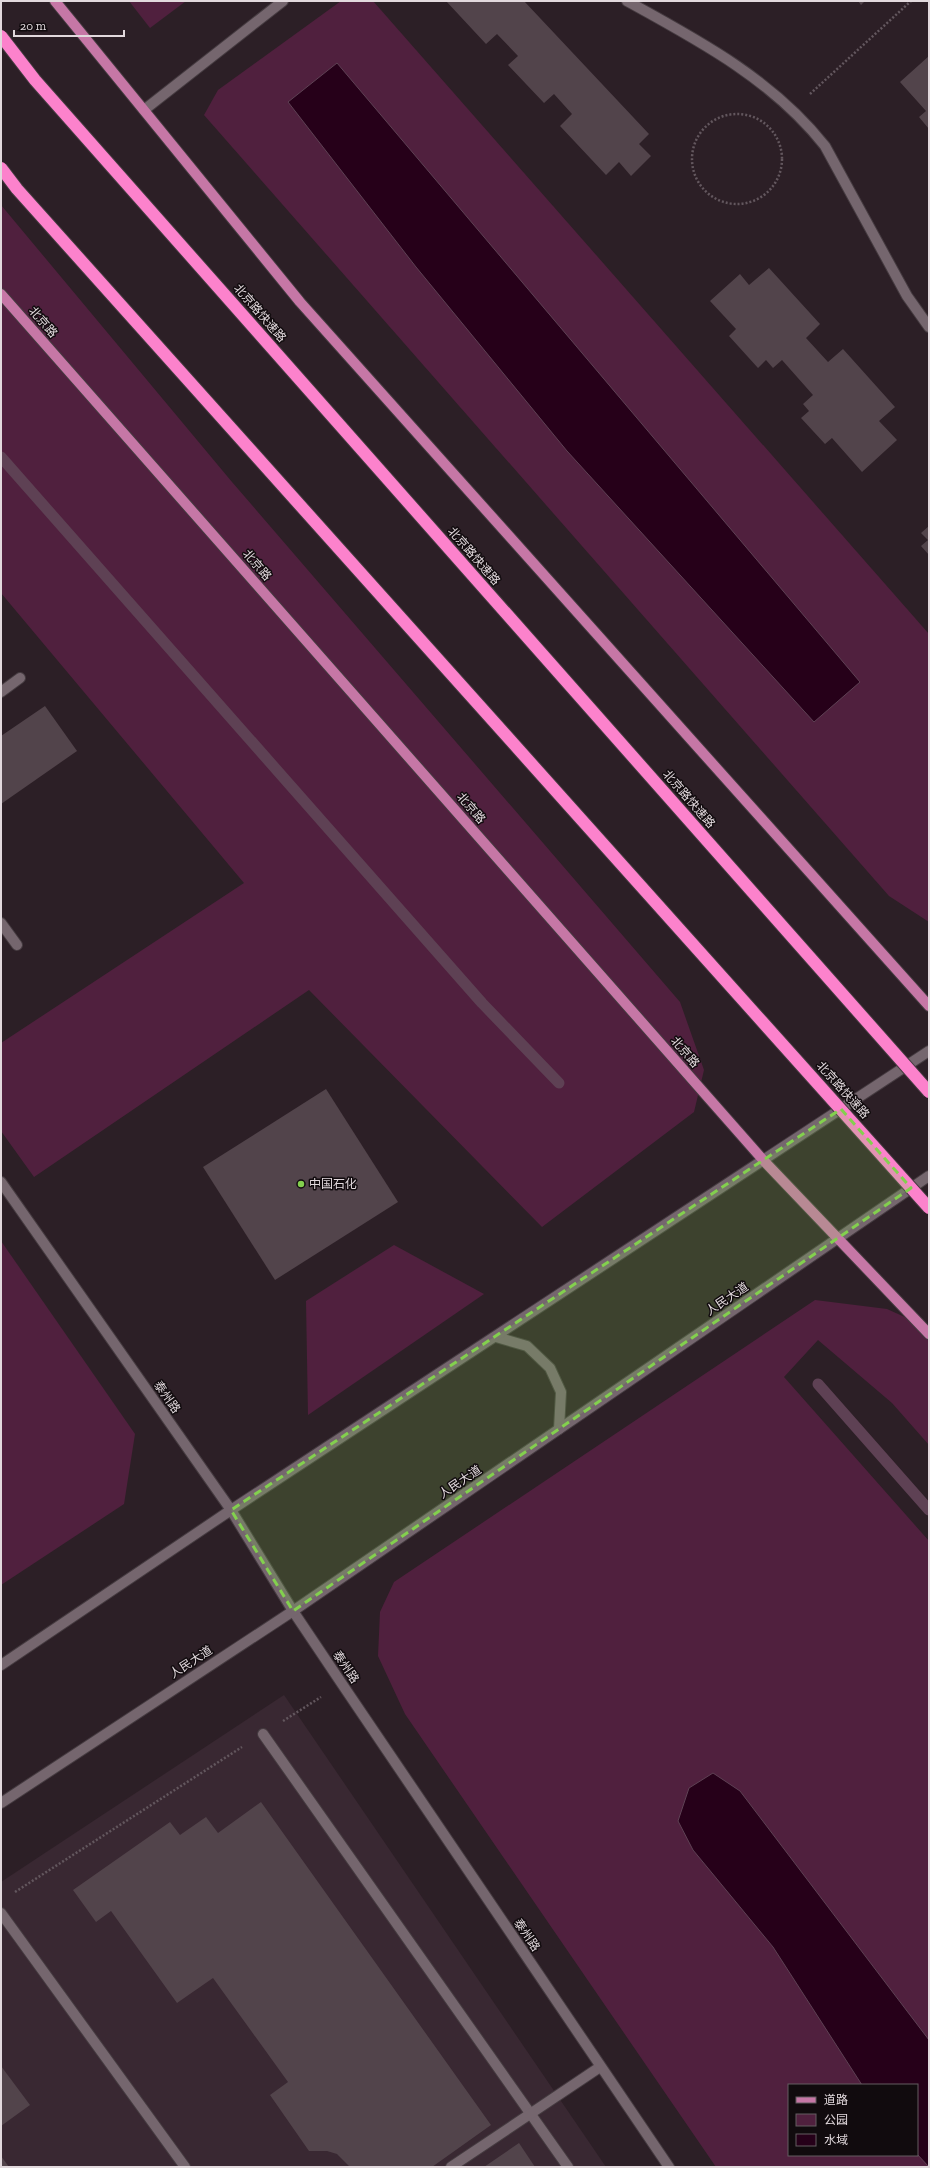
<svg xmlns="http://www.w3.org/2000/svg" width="930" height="2168" font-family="'Zilla Slab','Noto Sans SC',serif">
  <rect width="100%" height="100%" fill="#2c1f26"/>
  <!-- built -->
  <polygon fill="#392832" points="284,1695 606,2167 1,2167 1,1882"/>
  <!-- green -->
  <g fill="#50203e" fill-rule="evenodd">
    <polygon points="129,1 186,1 150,28"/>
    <polygon points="341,1 373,1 929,634 929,922 889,896 204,115 218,90"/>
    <polygon points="1,205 232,482 680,1002 704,1070 694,1112 542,1227 309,990 34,1177 1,1131 1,1043 244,883 1,593"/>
    <polygon points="1,1241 135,1434 124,1504 1,1585"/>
    <polygon points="394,1245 484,1294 308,1415 306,1301"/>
    <path d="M815,1300L887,1309L929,1328V1445L892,1403L818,1340L784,1377L929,1541V2167H716L405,1714L378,1656L380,1612L394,1582ZM789,2085H917V2155H789Z"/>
  </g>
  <!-- water -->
  <g fill="#260019" stroke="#5e4154">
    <polygon points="337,63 860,682 814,722 567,451 416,267 288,102"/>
    <polygon points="713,1773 740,1791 929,2040 929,2167 917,2154 917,2085 862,2085 773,1947 693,1850 678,1821 689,1788"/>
  </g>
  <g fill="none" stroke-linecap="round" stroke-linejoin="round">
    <!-- stream -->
    <g stroke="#5e4154" stroke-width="11">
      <polyline points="1,457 482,1003 559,1083"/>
      <polyline points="818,1384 929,1510"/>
    </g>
  </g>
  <!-- building -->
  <g fill="#52444b">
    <polygon points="446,1 524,1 649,134 639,144 651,156 631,176 619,162 606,175 560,126 572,114 554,94 544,103 508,65 518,56 497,34 486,44"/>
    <polygon points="858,1 865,1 861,5"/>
    <polygon points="929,56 929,129 919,117 926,111 900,82"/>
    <polygon points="769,268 820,324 806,338 828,362 843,349 895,407 879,421 897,440 862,472 832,438 825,444 801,418 809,411 803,404 813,395 782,360 773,368 766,360 758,368 729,336 736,329 710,301 740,274 749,285"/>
    <polygon points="929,526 929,555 921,546 928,540 921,533"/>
    <polygon points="45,706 77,751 1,804 1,736"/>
    <polygon points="326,1089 398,1202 275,1280 203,1167"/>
    <polygon points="261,1802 491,2125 432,2167 350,2167 337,2154 327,2151 309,2151 270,2095 288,2082 213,1978 177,2003 111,1911 96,1922 73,1890 170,1822 180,1835 206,1817 218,1833"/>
    <polygon points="1,2066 30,2105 1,2126"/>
    <polygon points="519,2143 535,2167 484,2167"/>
    <polygon points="1,2156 9,2167 1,2167"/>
  </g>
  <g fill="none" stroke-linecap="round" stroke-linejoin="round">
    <!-- lane casing -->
    <g stroke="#453b40" stroke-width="12">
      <g id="lane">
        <path d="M627,1C700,41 773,80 825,146L907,296L929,327"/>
        <polyline points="144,110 283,1"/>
        <polyline points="1,692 20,678"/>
        <polyline points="1,923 17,945"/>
        <polyline points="263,1734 568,2167"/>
        <polyline points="1,1913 185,2167"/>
        <polyline points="451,2167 600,2067"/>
      </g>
    </g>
    <!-- secondary casing -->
    <g stroke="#453b40" stroke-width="12">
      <g id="secondary">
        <polyline points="1,1182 231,1510 293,1611 342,1684 669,2167"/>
        <polyline points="496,1337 527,1346 550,1368 561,1392 559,1429"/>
        <polyline points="1,1665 231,1510 929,1051"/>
        <polyline points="1,1803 293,1611 929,1176"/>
      </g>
    </g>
    <!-- primary casing -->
    <g stroke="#453b40" stroke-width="12">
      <g id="primary">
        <polyline points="55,1 300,302 929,1006"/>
        <polyline points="1,294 764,1161 929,1334"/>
      </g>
    </g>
    <!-- path -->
    <g stroke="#63575e" stroke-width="2.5" stroke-dasharray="2 2" stroke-linecap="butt">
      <polyline points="810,94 911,1"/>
      <circle cx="737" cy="159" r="45"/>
      <polyline points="283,1721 321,1697"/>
      <polyline points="15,1892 242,1747"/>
    </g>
    <!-- lane -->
    <use href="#lane" stroke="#75666e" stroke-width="10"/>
    <!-- secondary -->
    <use href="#secondary" stroke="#75666e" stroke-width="10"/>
    <!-- primary -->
    <use href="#primary" stroke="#c677a6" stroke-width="10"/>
    <!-- highway-bridge casing -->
    <g stroke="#453b40" stroke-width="14" stroke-linecap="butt">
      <g id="highway-bridge">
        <polyline points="1,36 35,80 929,1092"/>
        <polyline points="1,168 17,189 929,1208"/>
      </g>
    </g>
    <!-- highway-bridge -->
    <use href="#highway-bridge" stroke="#fc82cc" stroke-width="12"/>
  </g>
  <!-- marked area -->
  <path fill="#83d04e" fill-opacity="0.2" stroke="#83d04e" stroke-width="3" stroke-dasharray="8 5" stroke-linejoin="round" d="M841,1109L911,1188L293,1611L231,1510Z"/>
  <!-- markers -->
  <circle fill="#83d04e" stroke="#110b0e" stroke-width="1.5" cx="301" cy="1184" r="4"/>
  <g text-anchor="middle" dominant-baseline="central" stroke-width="3" stroke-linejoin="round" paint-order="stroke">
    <!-- street labels -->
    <g font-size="12" fill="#e2d9dd" stroke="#110b0e">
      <text transform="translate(260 313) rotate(49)">北京路快速路</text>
      <text transform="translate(43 322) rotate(49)">北京路</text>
      <text transform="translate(474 556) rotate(49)">北京路快速路</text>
      <text transform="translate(257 565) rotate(49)">北京路</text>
      <text transform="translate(689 799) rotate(49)">北京路快速路</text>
      <text transform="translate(471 808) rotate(49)">北京路</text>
      <text transform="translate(685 1052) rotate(49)">北京路</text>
      <text transform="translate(843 1090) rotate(48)">北京路快速路</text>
      <text transform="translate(727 1299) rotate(-34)">人民大道</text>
      <text transform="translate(167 1397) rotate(55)">泰州路</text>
      <text transform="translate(460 1482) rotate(-34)">人民大道</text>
      <text transform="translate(191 1662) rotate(-33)">人民大道</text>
      <text transform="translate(346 1667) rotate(56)">泰州路</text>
      <text transform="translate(527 1935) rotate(56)">泰州路</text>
    </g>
    <!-- poi labels -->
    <g font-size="12" fill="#e2d9dd" stroke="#110b0e" text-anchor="start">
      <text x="309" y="1184">中国石化</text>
    </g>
  </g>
  <!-- border -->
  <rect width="930" height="2168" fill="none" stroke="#e2d9dd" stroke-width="4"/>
  <!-- legend -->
  <rect x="788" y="2084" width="130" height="72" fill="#110b0e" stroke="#655d61"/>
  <rect x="796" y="2097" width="20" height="6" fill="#c677a6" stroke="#655d61"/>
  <text x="824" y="2104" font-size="12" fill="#e2d9dd">道路</text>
  <rect x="796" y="2114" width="20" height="12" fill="#50203e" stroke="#655d61"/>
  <text x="824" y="2124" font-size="12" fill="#e2d9dd">公园</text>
  <rect x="796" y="2134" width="20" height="12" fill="#260019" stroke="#655d61"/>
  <text x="824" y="2144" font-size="12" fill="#e2d9dd">水域</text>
  <!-- scale -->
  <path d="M14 30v6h110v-6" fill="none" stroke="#e2d9dd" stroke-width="2"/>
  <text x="20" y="30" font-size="12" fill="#e2d9dd" stroke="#110b0e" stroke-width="3" paint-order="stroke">20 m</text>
</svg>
